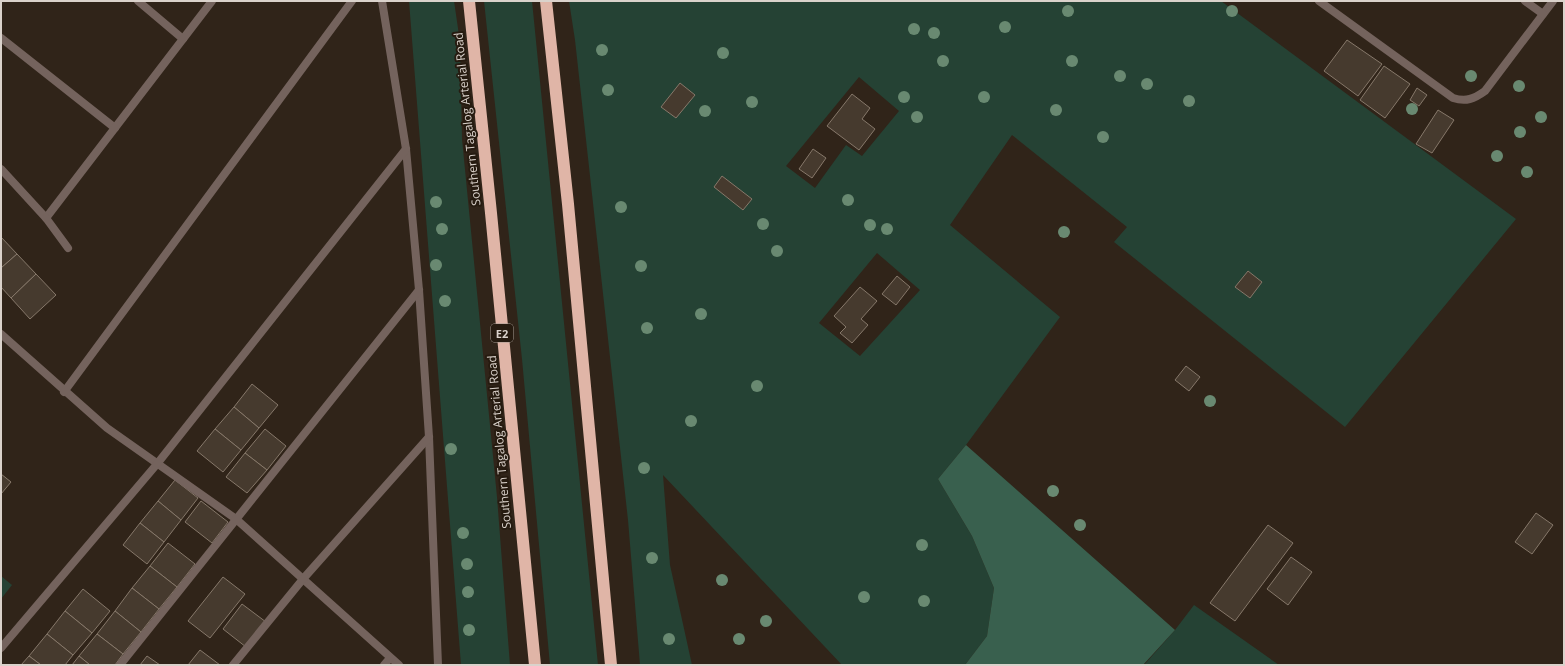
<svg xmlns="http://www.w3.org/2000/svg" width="1565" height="666" font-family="'Open Sans',sans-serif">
  <rect width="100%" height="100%" fill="#302419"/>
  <!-- green -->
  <g fill="#254234" fill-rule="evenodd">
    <polygon points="409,1 454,1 460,42 462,139 497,497 510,665 461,665"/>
    <polygon points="484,1 532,1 598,665 550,665 522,359"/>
    <path d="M569,1H1221L1516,219L1345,427L1114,242L1127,227L1012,135L950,225L1060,317L966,445L938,479L972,536L994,588L987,636L965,665H842L663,475L670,565L692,665H640L628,520L575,40ZM859,77L899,111L862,156L846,145L815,188L786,166ZM877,253L920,290L860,356L819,323Z"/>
    <polygon points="1,576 12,585 1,599"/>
    <polygon points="1194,605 1279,665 1144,665 1175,630"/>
  </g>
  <!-- forest -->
  <polygon fill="#39604e" points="966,445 1175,630 1143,665 965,665 987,636 994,588 972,536 938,479"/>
  <!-- building -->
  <g fill="#463a2e" stroke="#86786a">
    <polygon points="1347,40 1382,64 1358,96 1324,71"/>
    <polygon points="1384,66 1410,84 1385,118 1360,100"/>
    <polygon points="680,83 695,95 676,118 661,107"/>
    <polygon points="1417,88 1427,95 1419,106 1410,100"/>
    <polygon points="852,94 870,108 862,119 875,129 859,150 827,126"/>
    <polygon points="1438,110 1454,120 1432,153 1416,144"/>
    <polygon points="813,149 826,158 812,178 799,169"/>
    <polygon points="722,176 752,199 743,210 714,187"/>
    <polygon points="1,237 17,254 1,268"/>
    <polygon points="17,254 36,274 11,298 1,287 1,268"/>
    <polygon points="1248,271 1262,282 1250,298 1235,287"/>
    <polygon points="36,274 56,295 30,319 11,298"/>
    <polygon points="897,276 910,287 896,305 882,294"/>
    <polygon points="860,287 877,301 861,319 868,325 852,343 840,333 846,327 834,316"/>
    <polygon points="1186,366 1200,377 1189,391 1175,380"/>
    <polygon points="252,384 278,405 259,428 234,407"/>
    <polygon points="234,407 259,428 241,450 215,429"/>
    <polygon points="215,429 241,450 223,472 197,451"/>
    <polygon points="265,429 286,446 267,470 245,453"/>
    <polygon points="245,453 267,470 247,493 226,477"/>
    <polygon points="1,474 11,482 1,494"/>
    <polygon points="175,480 198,498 181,520 158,501"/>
    <polygon points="158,501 181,520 164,542 140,523"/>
    <polygon points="201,501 228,522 212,543 185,522"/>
    <polygon points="1536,513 1553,525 1532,554 1515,542"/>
    <polygon points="140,523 164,542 147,564 123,545"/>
    <polygon points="1268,525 1293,543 1235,621 1210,603"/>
    <polygon points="168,543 195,564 177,587 150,566"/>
    <polygon points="1291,557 1312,572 1288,605 1267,589"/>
    <polygon points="150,566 177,587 159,609 132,588"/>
    <polygon points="223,577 245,594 210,638 188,621"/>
    <polygon points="132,588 159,609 141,632 115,611"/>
    <polygon points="83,589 110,611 92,633 65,611"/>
    <polygon points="242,604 266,622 246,647 223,629"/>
    <polygon points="65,611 92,633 73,655 47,634"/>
    <polygon points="115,611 141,632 123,654 97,634"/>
    <polygon points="47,634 73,655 65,665 41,665 29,656"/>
    <polygon points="97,634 123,654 115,665 90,665 79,656"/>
    <polygon points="200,650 220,665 188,665"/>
    <polygon points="29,656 41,665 21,665"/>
    <polygon points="79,656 90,665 72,665"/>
    <polygon points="147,656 160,665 140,665"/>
  </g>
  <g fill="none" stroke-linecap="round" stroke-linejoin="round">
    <!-- street -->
    <g stroke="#74635d" stroke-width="8">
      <polyline points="138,1 183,39"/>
      <polyline points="382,1 406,149 419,290 429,437 438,665"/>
      <path d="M1319,1L1453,98C1466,102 1474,99 1485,91L1553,1"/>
      <polyline points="1525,1 1543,14"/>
      <polyline points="1,38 115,128"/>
      <polyline points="1,169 46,218 212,1"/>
      <polyline points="46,218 68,248"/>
      <polyline points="1,334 107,428 236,519 399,665"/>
      <polyline points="64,392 352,1"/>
      <polyline points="1,648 157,464 406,149"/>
      <polyline points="120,665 419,290"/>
      <polyline points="233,665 303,579 429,437"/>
      <polyline points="384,665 390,658"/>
    </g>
    <!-- highway -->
    <g stroke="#e0b5a7" stroke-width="12">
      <polyline points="469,1 491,213 535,665"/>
      <polyline points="546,1 568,204 611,665"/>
    </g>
  </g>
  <!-- trees -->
  <g fill="#698971">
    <circle cx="1068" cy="11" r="6"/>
    <circle cx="1232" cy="11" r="6"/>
    <circle cx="1005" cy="27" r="6"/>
    <circle cx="914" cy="29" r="6"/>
    <circle cx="934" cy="33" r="6"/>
    <circle cx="602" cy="50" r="6"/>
    <circle cx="723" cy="53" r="6"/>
    <circle cx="943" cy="61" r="6"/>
    <circle cx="1072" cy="61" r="6"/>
    <circle cx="1120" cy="76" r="6"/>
    <circle cx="1471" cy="76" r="6"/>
    <circle cx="1147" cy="84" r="6"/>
    <circle cx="1519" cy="86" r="6"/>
    <circle cx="608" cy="90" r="6"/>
    <circle cx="904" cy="97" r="6"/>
    <circle cx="984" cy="97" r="6"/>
    <circle cx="1189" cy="101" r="6"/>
    <circle cx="752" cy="102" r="6"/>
    <circle cx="1412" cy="109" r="6"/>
    <circle cx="1056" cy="110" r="6"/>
    <circle cx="705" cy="111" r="6"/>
    <circle cx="917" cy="117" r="6"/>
    <circle cx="1541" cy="117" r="6"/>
    <circle cx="1520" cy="132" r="6"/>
    <circle cx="1103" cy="137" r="6"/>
    <circle cx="1497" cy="156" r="6"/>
    <circle cx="1527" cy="172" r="6"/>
    <circle cx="848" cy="200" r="6"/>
    <circle cx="436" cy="202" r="6"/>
    <circle cx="621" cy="207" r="6"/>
    <circle cx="763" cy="224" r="6"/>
    <circle cx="870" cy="225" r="6"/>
    <circle cx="442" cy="229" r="6"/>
    <circle cx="887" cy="229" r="6"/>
    <circle cx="1064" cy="232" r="6"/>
    <circle cx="777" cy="251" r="6"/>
    <circle cx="436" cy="265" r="6"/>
    <circle cx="641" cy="266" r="6"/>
    <circle cx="445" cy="301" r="6"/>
    <circle cx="701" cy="314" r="6"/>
    <circle cx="647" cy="328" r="6"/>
    <circle cx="757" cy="386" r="6"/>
    <circle cx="1210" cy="401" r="6"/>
    <circle cx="691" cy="421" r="6"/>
    <circle cx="451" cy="449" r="6"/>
    <circle cx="644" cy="468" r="6"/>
    <circle cx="1053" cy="491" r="6"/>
    <circle cx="1080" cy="525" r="6"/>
    <circle cx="463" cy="533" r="6"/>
    <circle cx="922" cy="545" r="6"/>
    <circle cx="652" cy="558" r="6"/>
    <circle cx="467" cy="564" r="6"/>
    <circle cx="722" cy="580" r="6"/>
    <circle cx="468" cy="592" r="6"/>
    <circle cx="864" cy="597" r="6"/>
    <circle cx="924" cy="601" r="6"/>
    <circle cx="766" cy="621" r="6"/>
    <circle cx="469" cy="630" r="6"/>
    <circle cx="669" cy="639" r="6"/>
    <circle cx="739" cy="639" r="6"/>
  </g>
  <g text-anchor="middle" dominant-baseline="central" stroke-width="4" stroke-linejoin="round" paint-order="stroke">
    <!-- shield labels -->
    <rect fill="#261b10" stroke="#a49b93" stroke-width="1" x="491" y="324" width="22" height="18" rx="3"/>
    <g font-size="11" font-weight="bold" fill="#dad2cb">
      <text x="502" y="333">E2</text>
    </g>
    <!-- street labels -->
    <g font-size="12" fill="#dad2cb" stroke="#261b10">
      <text transform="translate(467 119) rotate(-96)">Southern Tagalog Arterial Road</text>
      <text transform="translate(499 442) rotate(-95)">Southern Tagalog Arterial Road</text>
    </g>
  </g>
  <!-- border -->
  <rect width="1565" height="666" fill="none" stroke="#dad2cb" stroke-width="4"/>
</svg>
